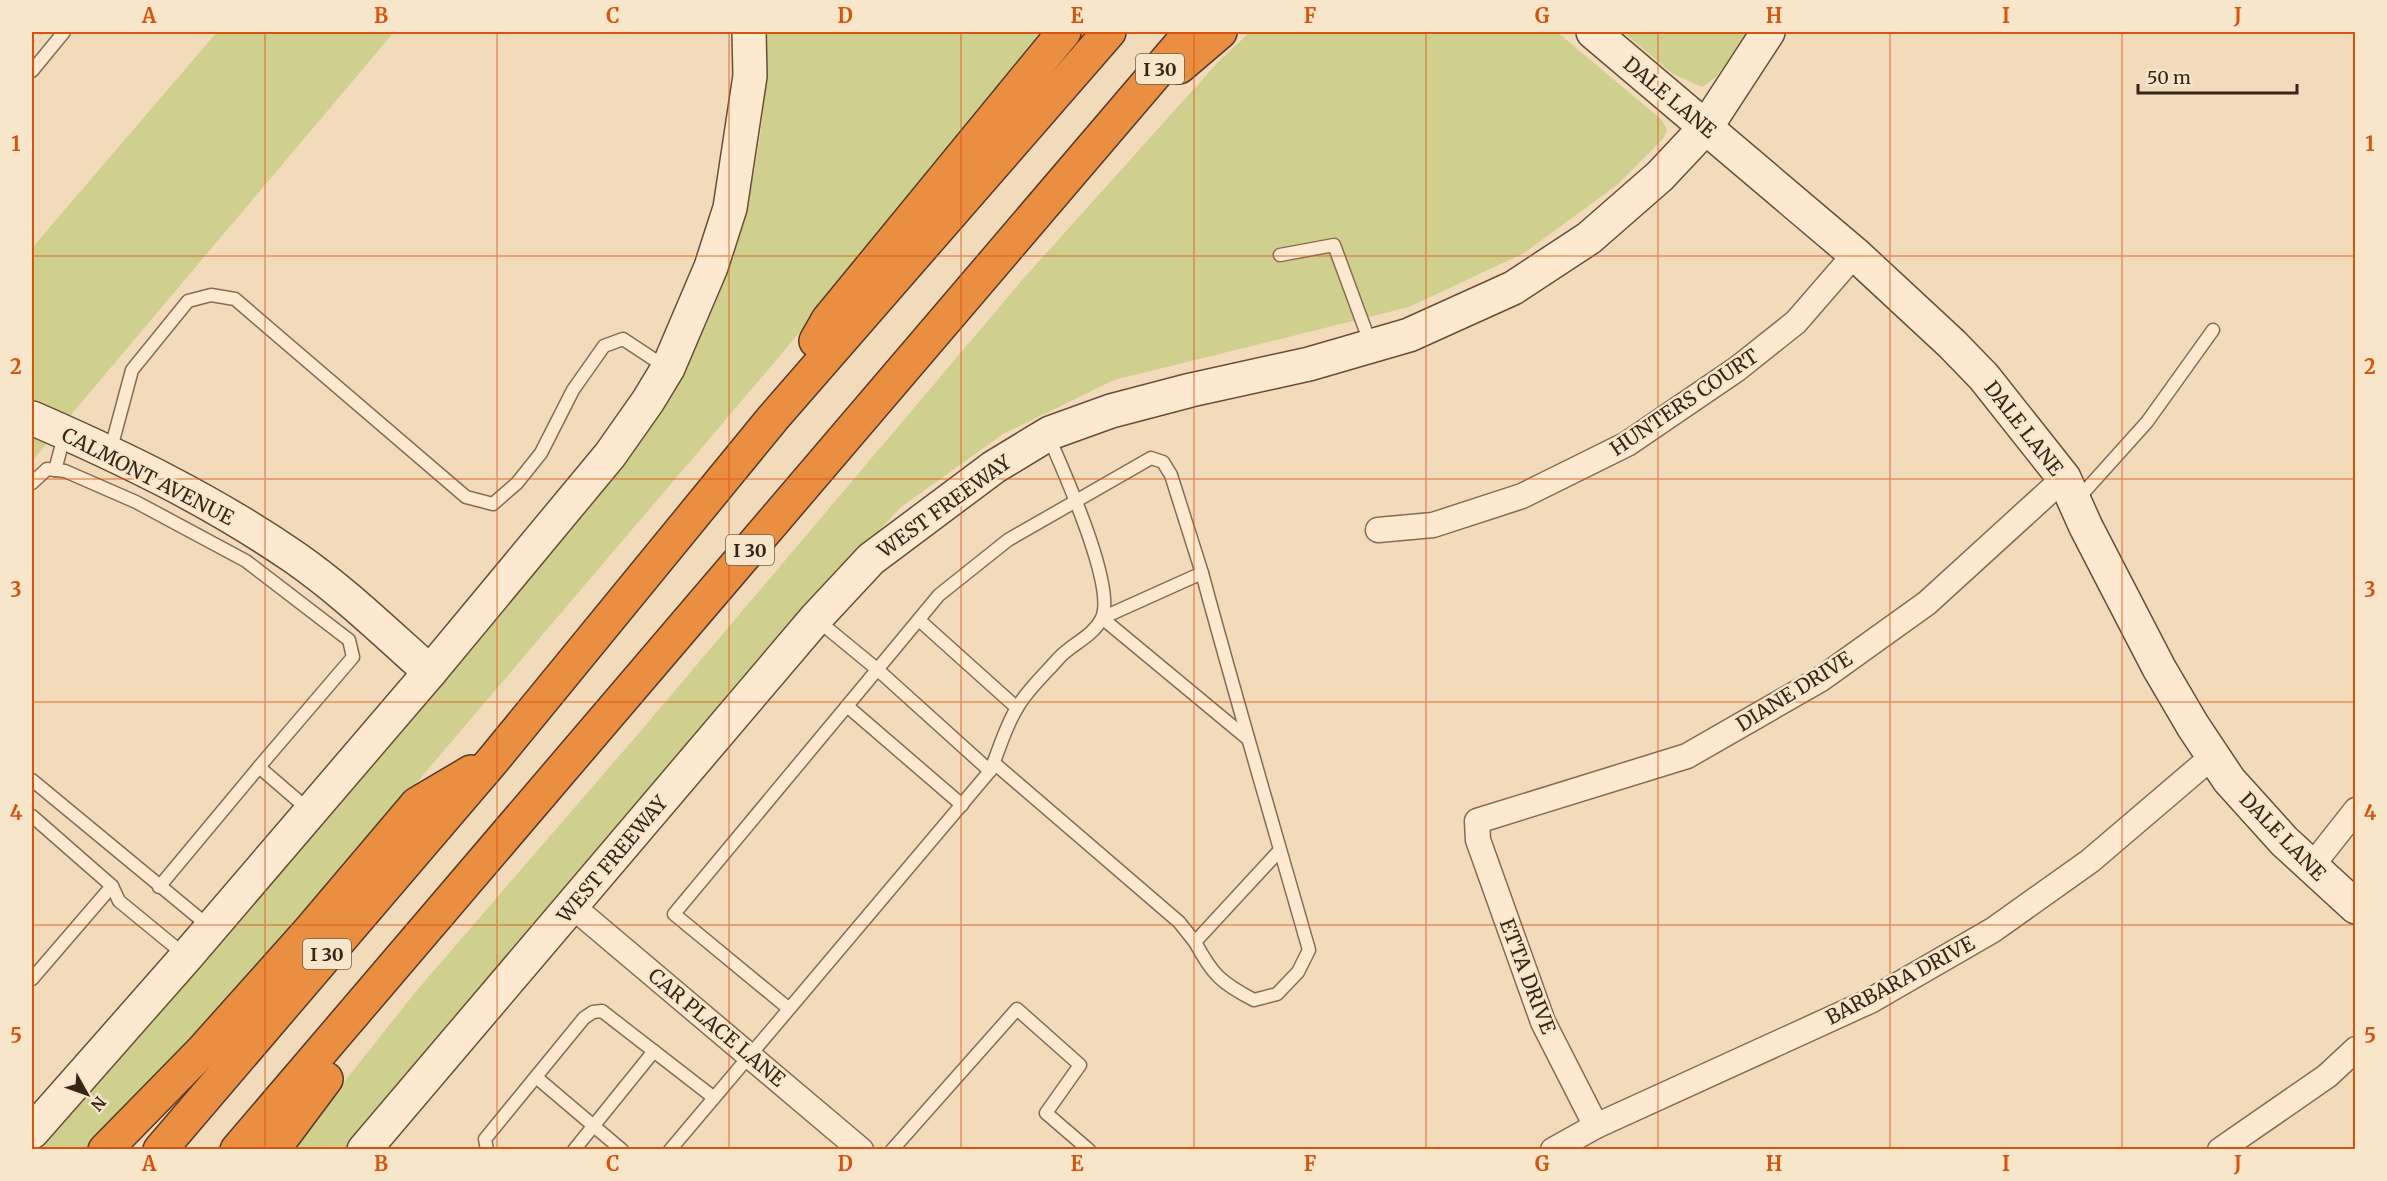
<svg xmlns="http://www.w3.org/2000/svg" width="2387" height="1181" font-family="Merriweather,serif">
  <rect width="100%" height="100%" fill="#f1dbbb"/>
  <!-- green -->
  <g fill="#cfd08e">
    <polygon points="217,32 394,32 32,461 32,248"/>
    <path d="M767,32H1040L911,198L773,364L240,990L91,1149L40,1150L612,475C633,444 656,413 676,381C738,279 768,149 767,32Z"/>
    <polygon points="1250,32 1557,32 1662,120 1667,130 1663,139 1617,185 1524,253 1409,307 1114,380 1003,434 901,507 838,575 348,1149 290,1150 418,989 645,726 1023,279 1219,61"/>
    <polygon points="1623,32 1748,32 1716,77 1702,87 1673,74"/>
  </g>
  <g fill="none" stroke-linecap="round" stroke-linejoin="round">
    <!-- lane casing -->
    <g stroke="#8a6a54" stroke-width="15">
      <g id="lane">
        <polyline points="32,71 64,32"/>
        <polyline points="1280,255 1334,245 1371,345"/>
        <polyline points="110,452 132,370 188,301 211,295 235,299 466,497 493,504 517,483 541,453 573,390 604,346 623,339 667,368"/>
        <polyline points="55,470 65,433"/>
        <polyline points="32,483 47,469 65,471 136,502 246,561 349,640 353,657 259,767 310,811"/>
        <polyline points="2076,501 2147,422 2213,330"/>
        <path d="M1202,573C1236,699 1273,824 1309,950L1298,972L1277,994L1254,1000C1221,983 1212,974 1195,942L1280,850"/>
        <polyline points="919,620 1017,708"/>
        <polyline points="994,763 1179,922 1195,942"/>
        <path d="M990,771C999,751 1005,727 1017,708C1027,690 1045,674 1058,659C1071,644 1093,637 1102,618C1116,586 1063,470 1048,435"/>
        <polyline points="32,780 211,928"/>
        <polyline points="962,805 847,706 939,595 1008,540 1151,458 1163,462 1171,475 1202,573 1102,618 1248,739"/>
        <polyline points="32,816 112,886 119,901 186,956"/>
        <polyline points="159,887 259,767"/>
        <polyline points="32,979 112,886"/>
        <polyline points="788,1008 674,914 847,706"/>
        <polyline points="536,1077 622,1150"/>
        <polyline points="487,1150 485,1139 584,1018 593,1012 602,1011 713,1097"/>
        <polyline points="574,1150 654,1051"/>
        <polyline points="670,1150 990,771 878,670 816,619"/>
        <polyline points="892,1150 1017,1009 1080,1065 1046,1113 1089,1150"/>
      </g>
    </g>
    <!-- street casing -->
    <g stroke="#8a6a54" stroke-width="27">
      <g id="street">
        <polyline points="1378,530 1433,525 1522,496 1627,444 1737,369 1796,322 1855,254"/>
        <polyline points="2311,867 2356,810"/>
        <polyline points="572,906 861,1150"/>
        <polyline points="1596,1126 1543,1022 1478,840 1477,821 1687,756 1821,679 1927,603 2064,478"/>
        <polyline points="1553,1150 1596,1126 1870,1001 1993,930 2090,861 2213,756"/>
        <polyline points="2220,1150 2327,1076 2356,1049"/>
      </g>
    </g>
    <!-- secondary casing -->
    <g stroke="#6b4c37" stroke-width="36">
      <g id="secondary">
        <polyline points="1593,32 1855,254 1952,344 1984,377 2064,478 2086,527 2159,668 2193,726 2229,780 2284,841 2356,907"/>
        <path d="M32,418C124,458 211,500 294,557C343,591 386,633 430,672"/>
        <polyline points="32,1132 187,956 430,672 610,455 648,401 668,368 711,267 730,208 750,76 749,32"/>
        <polyline points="364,1150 816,618 871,559 994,467 1050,433 1111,411 1191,390 1309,364 1409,335 1513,288 1589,238 1660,176 1706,127 1768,32"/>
      </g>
    </g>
    <!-- highway casing -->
    <g stroke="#563929" stroke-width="36">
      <g id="highway">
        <polyline points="1179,67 1220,32"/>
        <polyline points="816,341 828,320 1064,32"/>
        <polyline points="105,1150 203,1050 312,928 417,804 471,772"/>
        <polyline points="160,1150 494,759 773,418 1109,32"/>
        <polyline points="237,1150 1191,32"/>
        <polyline points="273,1150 326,1079"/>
      </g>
    </g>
    <!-- lane -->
    <use href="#lane" stroke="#fce9cf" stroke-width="12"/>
    <!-- street -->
    <use href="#street" stroke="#fce9cf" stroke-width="24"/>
    <!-- secondary -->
    <use href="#secondary" stroke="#fce9cf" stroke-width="33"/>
    <!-- highway -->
    <use href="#highway" stroke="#ea8e42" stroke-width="33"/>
  </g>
  <!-- grid -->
  <path fill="none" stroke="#d6540d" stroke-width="1.5" stroke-opacity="0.55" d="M265,32V1150M497,32V1150M729,32V1150M961,32V1150M1194,32V1150M1426,32V1150M1658,32V1150M1890,32V1150M2122,32V1150M32,256H2356M32,479H2356M32,702H2356M32,925H2356"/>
  <g text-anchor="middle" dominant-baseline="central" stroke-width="5" stroke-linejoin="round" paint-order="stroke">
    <!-- shield labels -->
    <g fill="#f8e6cb" stroke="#715f4f" stroke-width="1.5">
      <rect x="1136" y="54" width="48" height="30" rx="4.5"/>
      <rect x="726" y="535" width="48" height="30" rx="4.5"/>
      <rect x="303" y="939" width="48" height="30" rx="4.5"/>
    </g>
    <g font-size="18" font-weight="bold" fill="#37251a">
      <text x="1160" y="69">I 30</text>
      <text x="750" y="550">I 30</text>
      <text x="327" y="954">I 30</text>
    </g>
    <!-- street labels -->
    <g font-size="20" fill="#37251a" stroke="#f8e6cb">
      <text transform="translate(1670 97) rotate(40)">DALE LANE</text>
      <text transform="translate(1684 402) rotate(-34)">HUNTERS COURT</text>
      <text transform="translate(2024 428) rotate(52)">DALE LANE</text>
      <text transform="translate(148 476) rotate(27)">CALMONT AVENUE</text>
      <text transform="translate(944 506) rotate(-36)">WEST FREEWAY</text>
      <text transform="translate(1794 691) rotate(-32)">DIANE DRIVE</text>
      <text transform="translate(2283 836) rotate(46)">DALE LANE</text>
      <text transform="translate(612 859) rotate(-50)">WEST FREEWAY</text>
      <text transform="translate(1528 976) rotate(69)">ETTA DRIVE</text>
      <text transform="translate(1900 980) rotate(-28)">BARBARA DRIVE</text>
      <text transform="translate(717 1027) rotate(40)">CAR PLACE LANE</text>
    </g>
  </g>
  <!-- border -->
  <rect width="2387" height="1181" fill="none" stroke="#f8e6cb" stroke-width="66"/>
  <!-- north arrow -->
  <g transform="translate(87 1094) rotate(130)" stroke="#f8e6cb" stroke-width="4.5" paint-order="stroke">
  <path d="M0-4.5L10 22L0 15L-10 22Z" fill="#37251a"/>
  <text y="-9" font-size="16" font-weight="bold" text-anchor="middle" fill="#37251a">N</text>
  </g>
  <!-- scale -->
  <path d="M2138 84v9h159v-9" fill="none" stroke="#37251a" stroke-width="3"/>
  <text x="2147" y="84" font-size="18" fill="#37251a" stroke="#f8e6cb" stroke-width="4.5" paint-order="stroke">50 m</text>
  <rect x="33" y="33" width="2321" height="1115" fill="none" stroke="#d6540d" stroke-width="2"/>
  <g font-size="20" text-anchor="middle" font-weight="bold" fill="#d6540d">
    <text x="149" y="23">A</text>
    <text x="381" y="23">B</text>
    <text x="613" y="23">C</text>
    <text x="845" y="23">D</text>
    <text x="1077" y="23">E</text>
    <text x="1310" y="23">F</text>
    <text x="1542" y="23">G</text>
    <text x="1774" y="23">H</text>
    <text x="2006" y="23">I</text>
    <text x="2238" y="23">J</text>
    <text x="16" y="151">1</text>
    <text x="2370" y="151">1</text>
    <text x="16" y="374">2</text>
    <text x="2370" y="374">2</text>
    <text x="16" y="597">3</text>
    <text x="2370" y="597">3</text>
    <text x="16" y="820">4</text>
    <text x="2370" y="820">4</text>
    <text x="16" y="1043">5</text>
    <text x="2370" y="1043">5</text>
    <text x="149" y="1171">A</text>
    <text x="381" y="1171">B</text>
    <text x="613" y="1171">C</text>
    <text x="845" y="1171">D</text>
    <text x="1077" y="1171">E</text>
    <text x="1310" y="1171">F</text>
    <text x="1542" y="1171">G</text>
    <text x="1774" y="1171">H</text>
    <text x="2006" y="1171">I</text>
    <text x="2238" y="1171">J</text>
  </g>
</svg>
